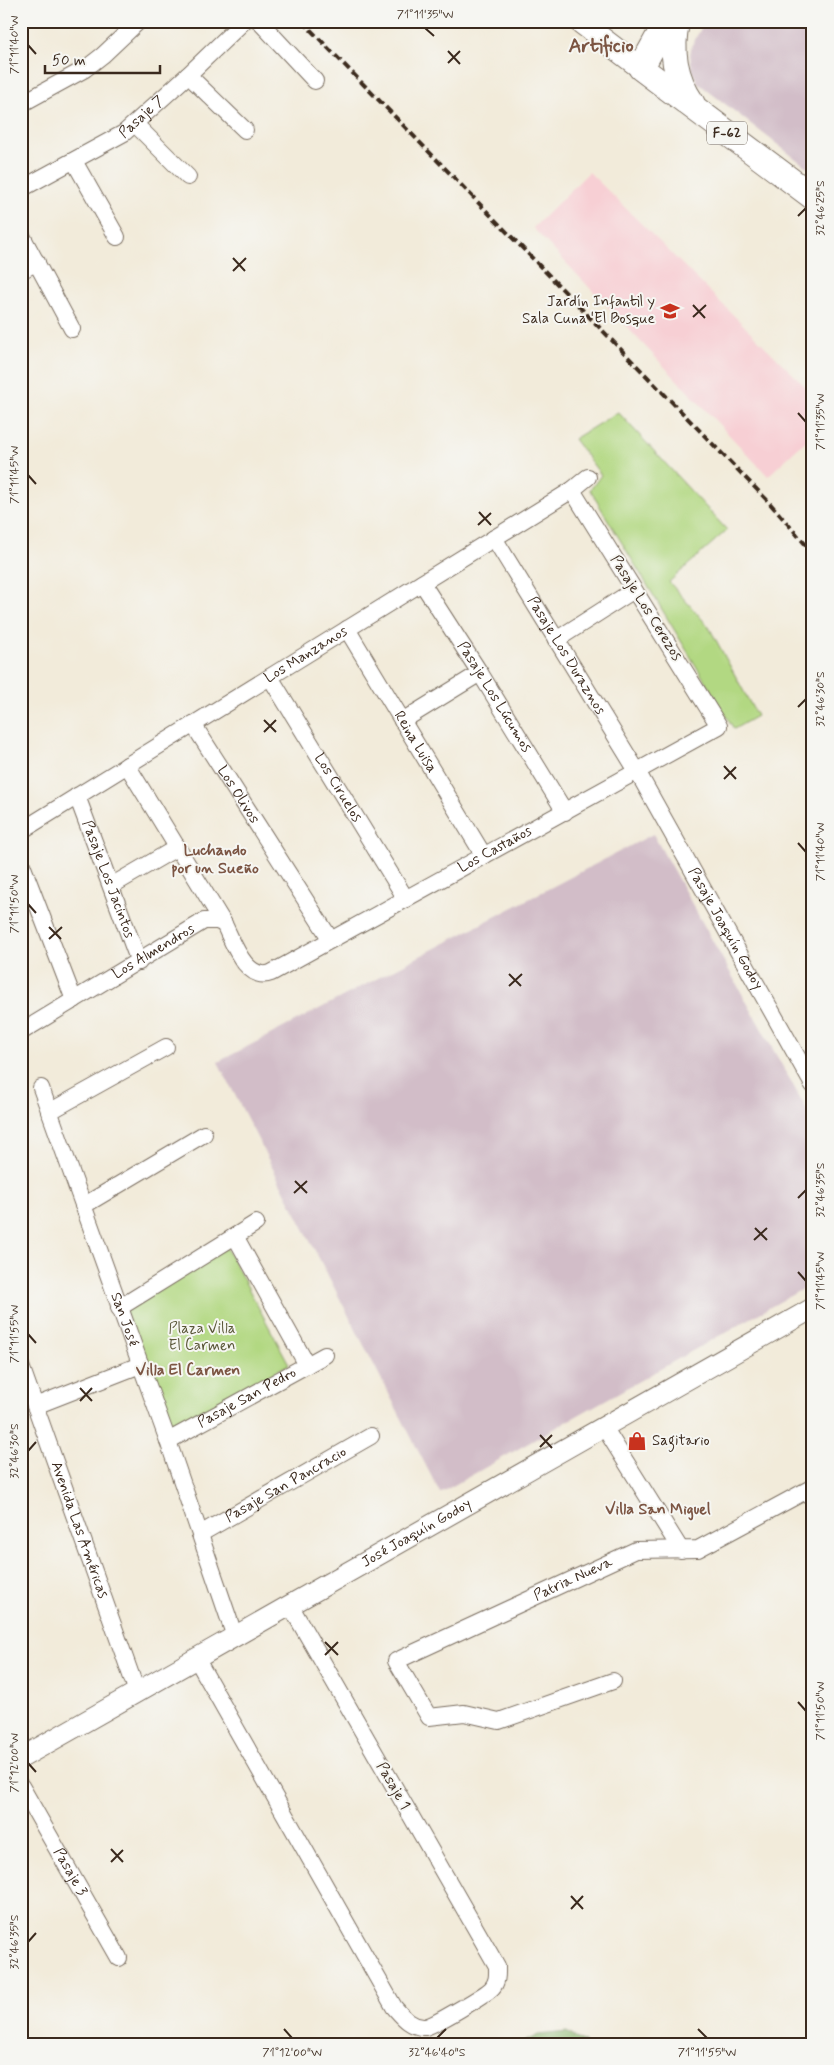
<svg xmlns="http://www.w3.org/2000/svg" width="834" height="2065" font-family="Mynerve,sans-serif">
  <rect width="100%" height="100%" fill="#f6f6f2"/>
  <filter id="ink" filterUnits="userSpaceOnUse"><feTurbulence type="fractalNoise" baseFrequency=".02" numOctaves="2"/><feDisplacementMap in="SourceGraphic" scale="10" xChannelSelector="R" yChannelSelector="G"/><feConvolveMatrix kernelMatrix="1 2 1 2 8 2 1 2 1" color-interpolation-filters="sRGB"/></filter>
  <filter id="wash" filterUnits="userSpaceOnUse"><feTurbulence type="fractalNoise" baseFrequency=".0096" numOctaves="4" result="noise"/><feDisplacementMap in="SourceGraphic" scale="20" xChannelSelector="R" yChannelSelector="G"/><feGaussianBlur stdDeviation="1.12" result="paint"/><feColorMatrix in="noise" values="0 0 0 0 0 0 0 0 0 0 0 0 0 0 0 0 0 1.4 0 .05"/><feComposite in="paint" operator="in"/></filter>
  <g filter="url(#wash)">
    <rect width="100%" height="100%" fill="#f2ebda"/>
    <!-- built -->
    <polygon fill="#f7cfd4" points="589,172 813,394 813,434 768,476 533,228"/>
    <!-- industrial -->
    <g fill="#d2bdc8">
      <polygon points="705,21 813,21 813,172 698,83 692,71 690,54 692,45"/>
      <polygon points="653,834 813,1121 813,1283 440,1493 218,1062"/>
    </g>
    <!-- green -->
    <g fill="#b2d882" stroke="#768150">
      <polygon points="618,412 727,530 669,582 709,627 757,716 734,729 590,490 601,475 574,439"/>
      <polygon points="226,1247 289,1364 170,1432 123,1306"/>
    </g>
    <!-- forest -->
    <polygon fill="#8db870" stroke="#647147" points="567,2032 586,2044 520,2044 538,2035"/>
  </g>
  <g filter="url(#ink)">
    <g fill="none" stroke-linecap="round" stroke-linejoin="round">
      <!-- minor casing -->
      <g stroke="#7b6e60" stroke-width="18">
        <g id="minor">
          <polyline points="259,21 315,81"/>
          <polyline points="188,75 245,130"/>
          <polyline points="21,104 85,69 103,55 139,21"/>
          <polyline points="135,124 188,177"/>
          <polyline points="74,161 117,237"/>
          <path id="s1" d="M21,189L124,133L188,75L244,21"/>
          <polyline points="21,234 72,329"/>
          <polyline points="21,271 37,262"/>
          <path id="s2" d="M494,538L637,771L813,1085"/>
          <path id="s3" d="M422,583L480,673L565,812"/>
          <path id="s4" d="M347,629L484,856"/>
          <polyline points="556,640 634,590"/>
          <path id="s5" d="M270,677L406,899"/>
          <polyline points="402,721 480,673"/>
          <path id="s6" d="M193,724L331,940"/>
          <polyline points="127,765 224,924"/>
          <path id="s7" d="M77,796L139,962"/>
          <path id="s8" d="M21,831L572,490L588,477"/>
          <polyline points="21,862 74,1000"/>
          <polyline points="111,886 178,847"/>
          <path id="s9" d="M21,1032L204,921H217L224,924C233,942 246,982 271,973L719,726L572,490"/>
          <path id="s10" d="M41,1088L168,1441L235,1637"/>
          <polyline points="49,1112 166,1047"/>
          <polyline points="83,1206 204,1134"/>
          <polyline points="235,1236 307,1365"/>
          <polyline points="119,1308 256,1223"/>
          <path id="s11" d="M21,1366L137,1692"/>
          <polyline points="35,1406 140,1365"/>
          <polyline points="604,1427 681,1550"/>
          <path id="s12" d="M168,1441L325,1355"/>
          <path id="s13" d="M200,1534L371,1436"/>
          <path d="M196,1658L394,2007C402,2016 411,2028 425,2027C433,2026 487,1994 492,1988C498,1981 497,1974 497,1966L290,1605"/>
          <path id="s14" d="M613,1681L499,1721L464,1713L429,1717L396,1661L636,1550L698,1549L813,1487"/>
          <path id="s15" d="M21,1786L119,1958"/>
        </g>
      </g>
      <!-- tertiary casing -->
      <g stroke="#7b6e60" stroke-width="22">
        <g id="tertiary">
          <path id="s16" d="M21,1758L813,1308"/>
        </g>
      </g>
      <!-- secondary casing -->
      <g stroke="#7b6e60" stroke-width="24">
        <polyline id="secondary" points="579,21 641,68"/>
      </g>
      <!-- primary casing -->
      <g stroke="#7b6e60" stroke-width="27">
        <g id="primary">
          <polyline points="667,21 641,68 813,197"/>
          <path d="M677,21C670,50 675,78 692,103"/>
        </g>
      </g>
      <!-- minor -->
      <use href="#minor" stroke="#fff" stroke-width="16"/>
      <!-- tertiary -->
      <use href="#tertiary" stroke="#fff" stroke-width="20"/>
      <!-- secondary -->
      <use href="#secondary" stroke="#fff" stroke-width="22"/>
      <!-- primary -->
      <use href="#primary" stroke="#fff" stroke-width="25"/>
      <!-- rail -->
      <polyline stroke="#3b2a1e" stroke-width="4" stroke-dasharray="8 4" stroke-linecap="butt" points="302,21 767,500 813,553"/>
    </g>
  </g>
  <!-- ticks -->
  <path fill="none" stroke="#3b2a1e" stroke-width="2" d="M425,28L434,36M28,45L36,54M448,51L460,64M448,63L460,51M798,216L806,208M233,258L245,271M233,271L246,258M693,305L705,318M693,317L706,305M798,413L806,422M28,475L36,484M479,512L491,525M478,525L491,513M798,707L806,699M264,720L276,732M264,732L276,720M724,766L736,779M724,779L736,767M798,843L806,852M28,904L36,913M49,927L61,939M49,939L62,927M509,974L521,986M509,986L522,974M295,1181L307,1193M294,1193L307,1181M798,1198L806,1190M755,1228L767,1240M754,1240L767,1228M798,1272L806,1281M28,1334L36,1343M80,1388L92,1401M80,1401L92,1388M540,1435L552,1448M540,1447L552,1435M28,1451L36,1442M325,1642L338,1655M325,1655L338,1642M798,1702L806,1711M28,1763L36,1772M111,1849L123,1862M111,1862L123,1850M571,1896L583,1909M571,1909L583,1896M28,1942L36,1933M284,2029L292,2038M698,2029L707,2038M437,2038L446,2029"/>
  <!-- icons -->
  <defs>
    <g id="school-bare" transform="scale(1.5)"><path d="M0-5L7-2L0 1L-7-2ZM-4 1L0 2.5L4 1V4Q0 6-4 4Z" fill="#c8321e" stroke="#f6f6f2" stroke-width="2.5" paint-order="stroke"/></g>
    <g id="shop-bare" transform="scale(1.5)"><path d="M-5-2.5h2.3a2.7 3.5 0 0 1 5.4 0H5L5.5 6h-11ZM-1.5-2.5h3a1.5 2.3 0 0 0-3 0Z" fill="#c8321e" stroke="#f6f6f2" stroke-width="2.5" paint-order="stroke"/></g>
  </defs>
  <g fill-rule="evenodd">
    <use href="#school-bare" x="670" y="311"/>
    <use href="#shop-bare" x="637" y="1441"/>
  </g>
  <g text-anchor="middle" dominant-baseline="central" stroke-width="4" stroke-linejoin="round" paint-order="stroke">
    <!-- shield labels -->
    <rect fill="#f6f6f2" stroke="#73675e" stroke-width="1" x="707" y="121.5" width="40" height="23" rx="4"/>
    <g font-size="14" font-weight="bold" fill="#3b2a1e">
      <text x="727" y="133">F-62</text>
    </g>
    <!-- street labels -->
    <g font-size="15" fill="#3b2a1e" stroke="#f6f6f2">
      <text stroke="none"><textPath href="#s1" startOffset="141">Pasaje 7</textPath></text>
      <text transform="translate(646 608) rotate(58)">Pasaje Los Cerezos</text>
      <text stroke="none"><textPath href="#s8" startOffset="335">Los Manzanos</textPath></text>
      <text stroke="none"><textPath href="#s2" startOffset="138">Pasaje Los Duraznos</textPath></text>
      <text stroke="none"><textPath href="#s3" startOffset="135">Pasaje Los Lúcumos</textPath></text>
      <text stroke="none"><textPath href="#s4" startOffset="132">Reina Luisa</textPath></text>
      <text stroke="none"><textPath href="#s5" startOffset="130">Los Ciruelos</textPath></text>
      <text stroke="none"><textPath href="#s6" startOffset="84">Los Olivos</textPath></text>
      <text stroke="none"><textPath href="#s9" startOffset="565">Los Castaños</textPath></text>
      <text stroke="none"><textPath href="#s7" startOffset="89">Pasaje Los Jacintos</textPath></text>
      <text stroke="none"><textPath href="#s2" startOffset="454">Pasaje Joaquín Godoy</textPath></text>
      <text stroke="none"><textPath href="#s9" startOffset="155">Los Almendros</textPath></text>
      <text stroke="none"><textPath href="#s10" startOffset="246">San José</textPath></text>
      <text stroke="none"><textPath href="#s12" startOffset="90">Pasaje San Pedro</textPath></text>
      <text stroke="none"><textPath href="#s13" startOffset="99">Pasaje San Pancracio</textPath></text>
      <text stroke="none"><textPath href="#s11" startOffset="174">Avenida Las Américas</textPath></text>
      <text stroke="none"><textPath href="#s16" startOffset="455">José Joaquín Godoy</textPath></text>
      <text stroke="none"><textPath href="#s14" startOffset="452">Patria Nueva</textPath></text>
      <text transform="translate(393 1786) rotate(60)">Pasaje 1</text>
      <text stroke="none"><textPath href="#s15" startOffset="99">Pasaje 3</textPath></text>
    </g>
    <!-- poi labels -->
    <g font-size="15" fill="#3b2a1e" stroke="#f6f6f2" text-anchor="end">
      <text x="655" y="302">Jardín Infantil y<tspan x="655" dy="17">Sala Cuna 'El Bosque</tspan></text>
      <text x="652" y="1441" text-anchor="start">Sagitario</text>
    </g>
    <!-- park labels -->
    <g font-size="15" fill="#595637" stroke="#f6f6f2">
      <text x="202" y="1329">Plaza Villa<tspan x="202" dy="17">El Carmen</tspan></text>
    </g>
    <!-- neighbourhood labels -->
    <g font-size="16" font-weight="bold" fill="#7c5543" stroke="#f6f6f2">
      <text x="215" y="850">Luchando<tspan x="215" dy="18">por un Sueño</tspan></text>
      <text x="188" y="1370">Villa El Carmen</text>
      <text x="658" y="1509">Villa San Miguel</text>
    </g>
    <!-- district labels -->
    <g font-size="20" font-weight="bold" fill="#7c5543" stroke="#f6f6f2">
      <text x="601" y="46">Artificio</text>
    </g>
  </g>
  <!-- margin -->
  <rect width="834" height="2065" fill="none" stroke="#f6f6f2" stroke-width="55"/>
  <!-- scale -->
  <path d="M45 65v8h115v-8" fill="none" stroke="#3b2a1e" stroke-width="2.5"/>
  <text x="52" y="65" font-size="15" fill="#3b2a1e" stroke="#f6f6f2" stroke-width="4" paint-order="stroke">50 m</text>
  <rect x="28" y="28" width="778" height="2010" fill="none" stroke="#3b2a1e" stroke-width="2"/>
  <g font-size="12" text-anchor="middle" fill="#3b2a1e">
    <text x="425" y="18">71°11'35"W</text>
    <text transform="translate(14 45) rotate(-90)" y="4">71°11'40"W</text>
    <text transform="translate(820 208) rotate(-90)" y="4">32°46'25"S</text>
    <text transform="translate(820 422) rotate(-90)" y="4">71°11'35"W</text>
    <text transform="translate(14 475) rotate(-90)" y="4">71°11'45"W</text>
    <text transform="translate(820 699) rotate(-90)" y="4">32°46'30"S</text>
    <text transform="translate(820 852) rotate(-90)" y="4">71°11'40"W</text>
    <text transform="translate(14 904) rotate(-90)" y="4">71°11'50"W</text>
    <text transform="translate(820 1190) rotate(-90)" y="4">32°46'35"S</text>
    <text transform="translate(820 1281) rotate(-90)" y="4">71°11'45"W</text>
    <text transform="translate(14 1334) rotate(-90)" y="4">71°11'55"W</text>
    <text transform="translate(14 1451) rotate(-90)" y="4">32°46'30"S</text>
    <text transform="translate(820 1711) rotate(-90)" y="4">71°11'50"W</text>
    <text transform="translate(14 1763) rotate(-90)" y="4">71°12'00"W</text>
    <text transform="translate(14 1942) rotate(-90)" y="4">32°46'35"S</text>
    <text x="292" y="2056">71°12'00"W</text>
    <text x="437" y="2056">32°46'40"S</text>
    <text x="707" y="2056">71°11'55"W</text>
  </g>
</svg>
